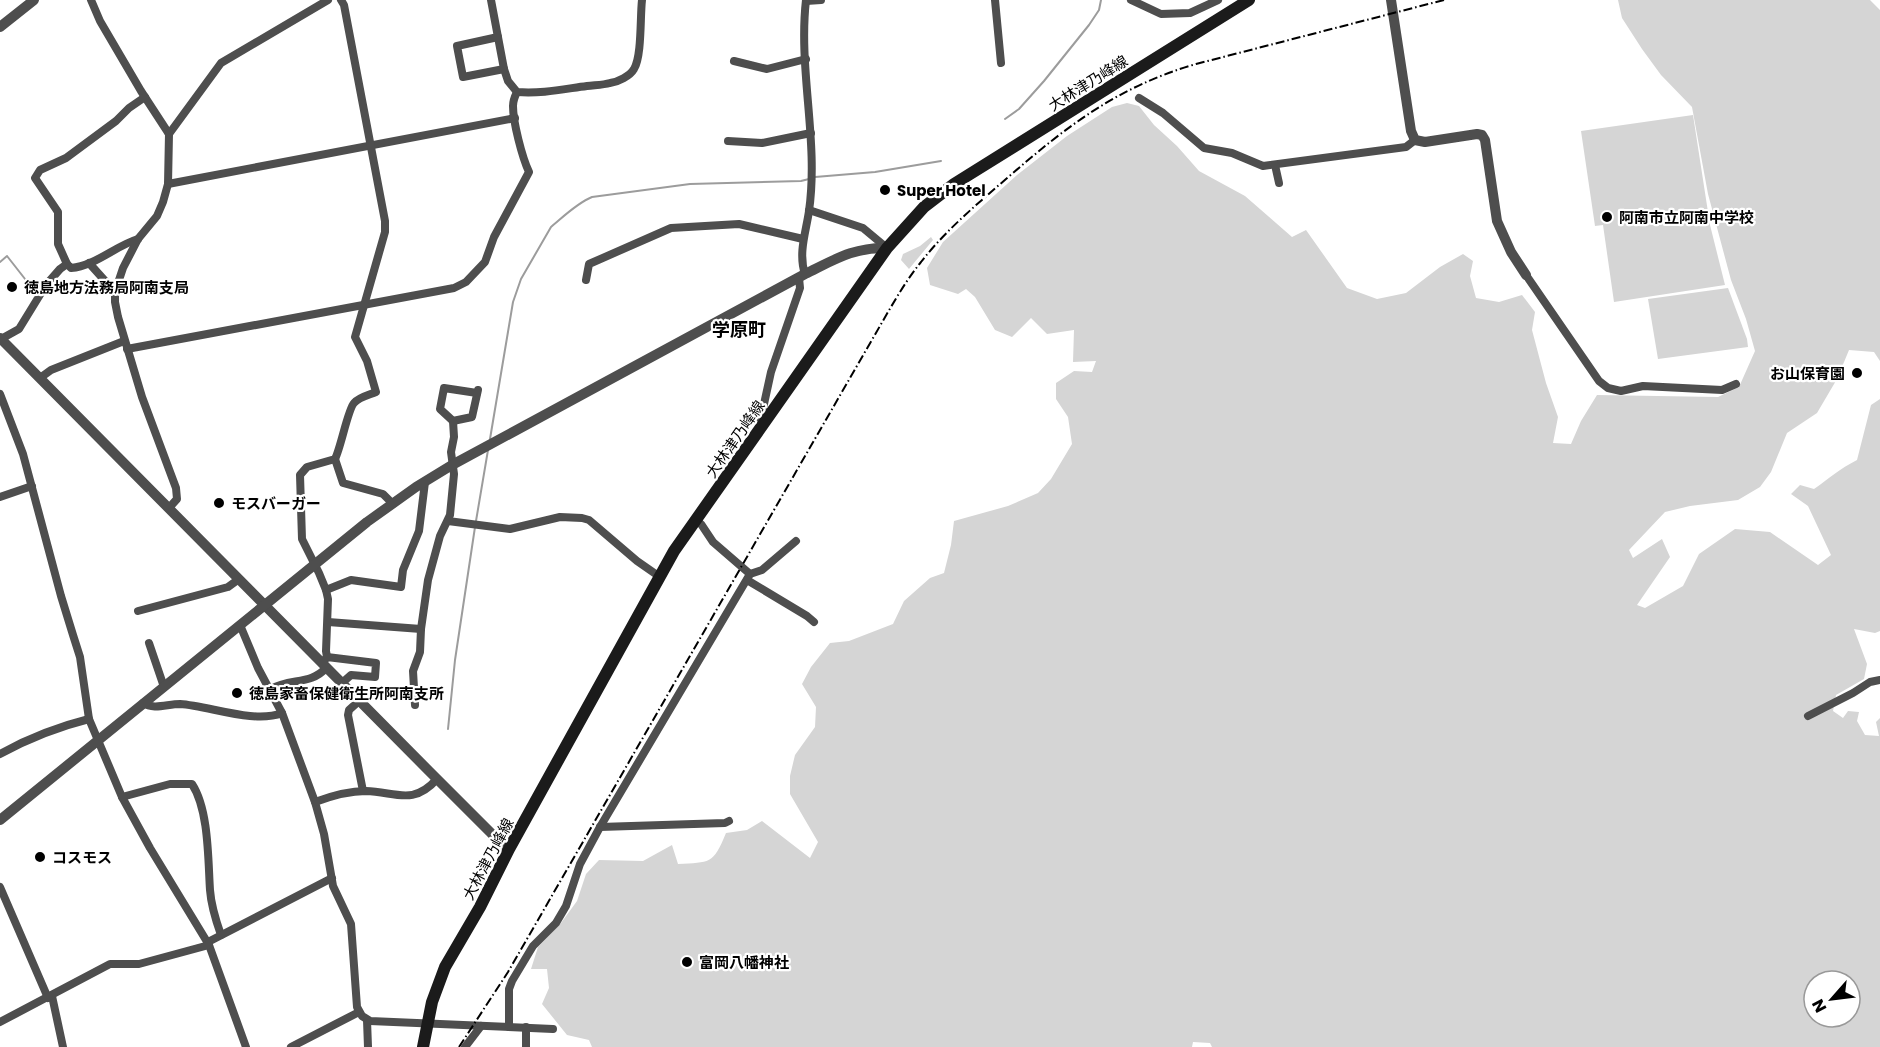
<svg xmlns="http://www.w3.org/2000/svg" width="1880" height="1047" font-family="Poppins,'Noto Sans JP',sans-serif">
  <rect width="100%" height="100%" fill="#fff"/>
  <!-- green -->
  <g fill="#d5d5d5" fill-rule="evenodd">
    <path d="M1618,0H1870L1880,10V361L1874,352L1849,350L1837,379L1817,413L1787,433L1771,472L1760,487L1738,500L1690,506L1665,512L1629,550L1633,558L1662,539L1670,557L1637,605L1645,608L1683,586L1699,554L1735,529L1770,532L1818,565L1831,555L1808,506L1791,494L1800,485L1814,489C1830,478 1839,469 1857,460L1871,405L1880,399V631L1875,633L1854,629L1867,664L1864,679L1836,695L1833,711L1843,718L1848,711L1859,712L1857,721L1865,735L1879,736L1876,722L1880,718V1047H1212L1210,1043L1193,1042L1192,1047H592L589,1040L567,1035L542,1004L549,988L547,969H531L538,947L561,923L577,901L586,874L599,860L643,861L672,845L678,864C710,862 713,865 726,833L747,830L762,821L810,858L818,842L790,794V776L795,755L815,727L816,707L802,684L811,667L830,643L849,641L893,624L904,601L930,578L944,573L951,545L954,521L1008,506L1038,493L1051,479L1072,444L1068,417L1056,399V383L1074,371L1092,372L1096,361L1073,362L1074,330L1047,334L1031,318L1012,337L995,330L975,297L966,289L958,294L930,285L927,268L943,242L1017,175L1067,136L1112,107L1127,103L1139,106L1154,125L1177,146L1199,171L1245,196L1292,237L1306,230L1347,288L1377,299L1406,293L1440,267L1463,254L1473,261L1470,276L1476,298L1499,302L1522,295L1535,312L1532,330L1546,383L1558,417L1553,443L1571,444L1581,421L1597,395L1718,397L1739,387L1755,351L1746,319L1731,280L1708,194L1692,107L1661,75L1642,49L1622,18ZM1814,981H1850V1017H1814Z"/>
    <polygon points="1693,115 1710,225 1725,285 1614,302 1603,225 1595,226 1581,131"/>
    <polygon points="931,237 933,240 909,269 901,260 903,254 920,246"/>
    <polygon points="1728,288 1747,339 1748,347 1658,359 1648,299"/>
  </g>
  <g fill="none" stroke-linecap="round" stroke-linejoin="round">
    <!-- stream -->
    <g stroke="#9c9c9c" stroke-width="2">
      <polyline points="1005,119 1019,109 1044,81 1089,25 1099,10 1101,0"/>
      <polyline points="815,177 875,172 941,161"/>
      <polyline points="0,262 7,256 36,293"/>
      <path d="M490,439L513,302L521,279L551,227C563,217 577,203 592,197L690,184L801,181L809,179"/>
      <polyline points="476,521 488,450"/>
      <polyline points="448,729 455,660 475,527"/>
    </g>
    <!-- minor -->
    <g stroke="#4e4e4e" stroke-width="8">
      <polyline points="91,0 100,21 141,91 169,134 168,184 163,202 157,216 138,239 123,268 115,292 115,302 118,317 142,397 176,488 177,499 169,508"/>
      <path d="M491,0L504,69L508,81L517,92C541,94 564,89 587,86C595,85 603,85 610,83C618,82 630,76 634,69C642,56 640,17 642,0"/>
      <polyline points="995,0 1001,63"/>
      <polyline points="1131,0 1161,14 1190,13 1218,0"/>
      <polyline points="806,1 821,0"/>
      <polyline points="498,37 457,46 463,77 504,69"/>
      <polyline points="734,61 767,69 806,59"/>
      <polyline points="1139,98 1163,113 1204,148 1232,153 1263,166 1406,147 1415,140"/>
      <polyline points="169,134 221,63 328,0"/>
      <polyline points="728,141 762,143 811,133"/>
      <polyline points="1275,165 1279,183"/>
      <polyline points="168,184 515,118"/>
      <polyline points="809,210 863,228 887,248"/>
      <path d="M138,239C115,246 95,266 71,268L67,264L58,244V212L35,178L40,170L66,158L116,121L129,108L145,97"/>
      <polyline points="89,263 115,292"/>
      <path d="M805,274C798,253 806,232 809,211C819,141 798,70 806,0"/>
      <polyline points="1526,275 1599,381 1608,388 1621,391 1643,386 1722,390 1736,384"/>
      <polyline points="586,280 589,264 671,228 739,224 803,239"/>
      <polyline points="1,339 19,329 46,285 60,269 67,264"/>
      <path d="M127,349L454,288L466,282L485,262L494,237L529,172C522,157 513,122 513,106C513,101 515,96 517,92"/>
      <polyline points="40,378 51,370 124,341"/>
      <polyline points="0,394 23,454 61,596 73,635 80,657 89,719 122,797 150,848 209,945 246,1047"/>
      <polyline points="453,421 472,417 478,390"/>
      <polyline points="759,427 771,372 800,288 799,278"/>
      <polyline points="335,459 343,483 383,494 393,504"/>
      <polyline points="0,497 32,486"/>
      <polyline points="448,521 510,529 560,517 582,518 589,520 637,561 660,577"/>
      <polyline points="750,574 762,570 796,541"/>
      <polyline points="747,580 807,616 814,622"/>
      <polyline points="326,590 351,580 401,587 403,570 419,531 425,482"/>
      <polyline points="138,611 228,587 239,579"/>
      <polyline points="328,622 421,629"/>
      <polyline points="240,625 258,668 282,713 315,802 324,834 333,886 351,924 357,1007 362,1016 370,1021 553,1029"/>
      <polyline points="149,643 164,687"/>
      <path d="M327,657L326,651L328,599L326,590L319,573L302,539L300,475L307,467L335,459C341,447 348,409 354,403C359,397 369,395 376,392L367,361L355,337L385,232V221L344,5L341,0"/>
      <polyline points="324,661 327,657 376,663 375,677 351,675 342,683"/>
      <path d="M271,689C290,678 311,685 326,668"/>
      <polyline points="359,701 349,710 348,715 363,791"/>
      <path d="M143,703C154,710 167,704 180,704C210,706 254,724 282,713"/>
      <polyline points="415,705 413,671 420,652 421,629 428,580 440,536 450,515 454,474 451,452 454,437 453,421 440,409 444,388 477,393"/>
      <polyline points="1808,716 1853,693 1870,682 1880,680"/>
      <path d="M0,754C29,738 57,727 89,719"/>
      <path d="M122,797L170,784H192C209,810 208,860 210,890C211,904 216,921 221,935"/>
      <path d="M315,802C331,796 350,791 366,791C396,792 413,806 437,779"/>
      <polyline points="600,827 725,823 729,821"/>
      <polyline points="0,887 48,998"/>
      <polyline points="208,942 332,878"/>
      <polyline points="52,996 63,1047"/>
      <polyline points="367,1020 368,1047"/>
      <polyline points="0,1022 110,964 139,964 209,945"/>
      <polyline points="509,1027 509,989 512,981 533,946 556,923 566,906 580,864 600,827 750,574 713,542 701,524 696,520"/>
      <polyline points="526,1027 526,1047"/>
      <polyline points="291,1047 359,1012"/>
      <polyline points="465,1047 481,1026"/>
    </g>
    <!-- tertiary -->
    <g stroke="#4e4e4e" stroke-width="10">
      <polyline points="1391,0 1411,131 1415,140 1425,142 1477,134 1482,135 1485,140 1497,221 1511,252 1526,275"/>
      <polyline points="0,27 34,0"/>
      <polyline points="0,338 429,771 497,839 509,849"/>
      <path d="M0,820L367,522L416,487L452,465L805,274C834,260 854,247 887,248"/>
    </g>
    <!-- secondary -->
    <polyline stroke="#1b1b1b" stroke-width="12" points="423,1047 432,1002 445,967 480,907 509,849 674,551 887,248 924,207 954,184 1249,0"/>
    <!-- rail -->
    <path stroke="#000" stroke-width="2" stroke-dasharray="9 3 1.5 3" stroke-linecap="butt" d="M459,1047L508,972L888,312C898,295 908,278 921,262C945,231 976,205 1006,179C1067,126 1117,87 1196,64L1444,0"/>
  </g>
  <!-- markers -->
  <g fill="#000" stroke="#fff" stroke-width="2">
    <circle cx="885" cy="190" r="6"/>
    <circle cx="1607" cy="217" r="6"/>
    <circle cx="12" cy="287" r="6"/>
    <circle cx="1857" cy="373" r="6"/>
    <circle cx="219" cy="503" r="6"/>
    <circle cx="237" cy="693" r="6"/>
    <circle cx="40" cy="857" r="6"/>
    <circle cx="687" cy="962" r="6"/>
  </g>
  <g text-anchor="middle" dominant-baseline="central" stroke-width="4.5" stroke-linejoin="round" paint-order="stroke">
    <!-- street labels -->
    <g font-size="15" fill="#000" stroke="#fff">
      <text transform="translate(1088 83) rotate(-32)">大林津乃峰線</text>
      <text transform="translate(735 439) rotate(-55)">大林津乃峰線</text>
      <text transform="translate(488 859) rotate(-62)">大林津乃峰線</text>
    </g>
    <!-- poi labels -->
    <g font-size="15" font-weight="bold" fill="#000" stroke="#fff" text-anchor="start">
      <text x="897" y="190">Super Hotel</text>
      <text x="1619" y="217">阿南市立阿南中学校</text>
      <text x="24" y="287">徳島地方法務局阿南支局</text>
      <text x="1845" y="373" text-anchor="end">お山保育園</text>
      <text x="231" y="503">モスバーガー</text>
      <text x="249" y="693">徳島家畜保健衛生所阿南支所</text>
      <text x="52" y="857">コスモス</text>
      <text x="699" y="962">富岡八幡神社</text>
    </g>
    <!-- quarter labels -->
    <g font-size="18" font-weight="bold" fill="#000" stroke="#fff">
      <text x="739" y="329">学原町</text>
    </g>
  </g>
  <!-- north arrow -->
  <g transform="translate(1832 999) rotate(242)"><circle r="28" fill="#ffffff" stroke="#999999" stroke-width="1.5"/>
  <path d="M0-4.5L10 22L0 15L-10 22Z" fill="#000000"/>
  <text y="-9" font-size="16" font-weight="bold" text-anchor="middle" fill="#000000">N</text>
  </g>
</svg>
